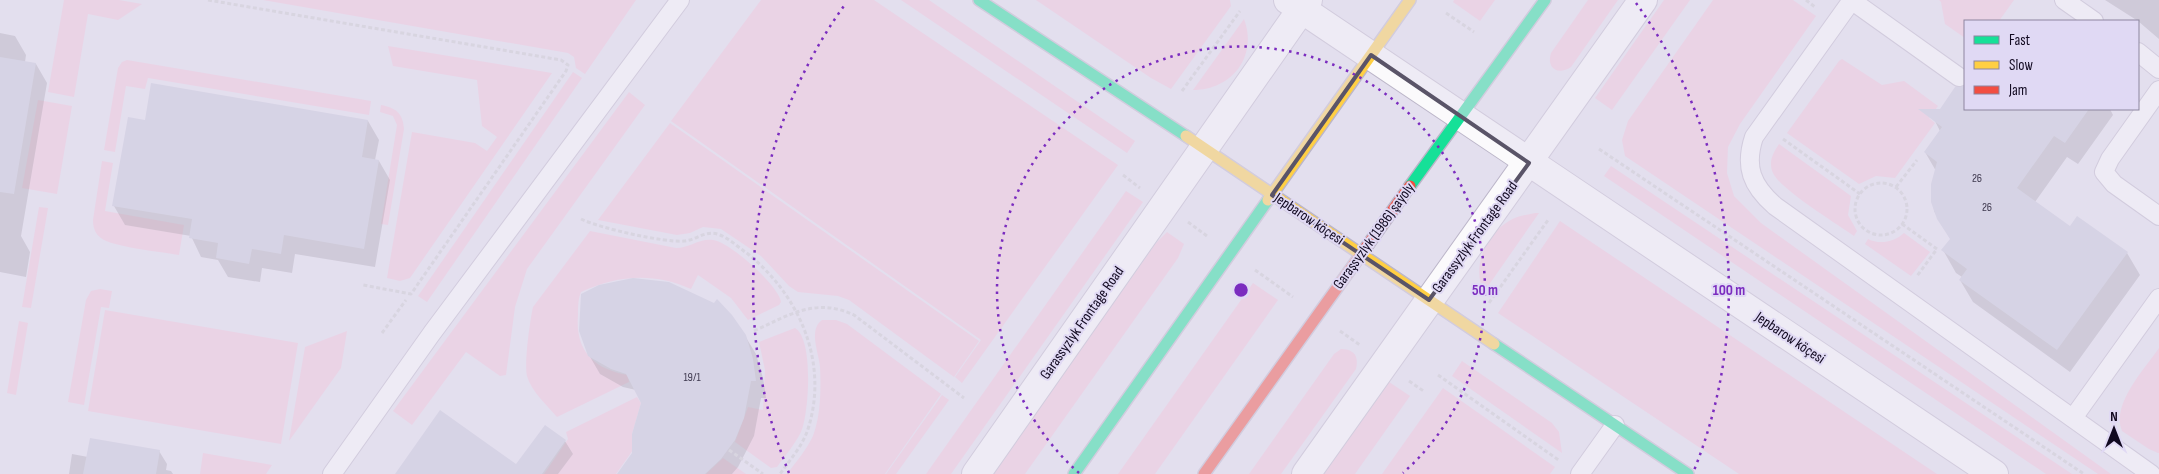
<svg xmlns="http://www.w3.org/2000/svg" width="2159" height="474" font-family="'Sofia Sans Condensed',sans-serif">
  <rect width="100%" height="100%" fill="#e3dfee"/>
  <!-- green -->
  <g fill="#f1c6da">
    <polygon points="64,0 119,0 142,4 118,20 88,14 74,97 48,92"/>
    <polygon points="263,0 636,0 585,74 576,68 574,57 568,53"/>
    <polygon points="761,0 874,0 1118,165 962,383 955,377 981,340 671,121"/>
    <polygon points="901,0 929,0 1135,141 1127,153"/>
    <polygon points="1036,0 1230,0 1231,6 1171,89 1151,78"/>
    <polygon points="1454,0 1495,0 1480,21 1453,2"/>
    <path d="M1588,0H1618L1571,67C1558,76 1546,68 1551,53Z"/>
    <polygon points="1664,0 1690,0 1612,110 1595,98"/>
    <polygon points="1713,0 1793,0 1816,16 1740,124 1728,147 1727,173 1734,196 1761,223 2111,474 2098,474 1625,156 1622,140 1628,121"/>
    <polygon points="1939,0 2014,0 1999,21 1965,21 1965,38 1945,24 1941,2"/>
    <path d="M1244,19C1258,56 1232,90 1193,90Z"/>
    <polygon points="388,46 552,73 410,278 400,281 387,278 412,132 475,143 487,151 497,137 482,126 477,80 393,66"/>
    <polygon points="1842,59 1882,85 1904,81 1938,106 1929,118 1935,123 1895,178 1876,176 1859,184 1787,133 1839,61"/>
    <polygon points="127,60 371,101 369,115 148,78 145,89 126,86 115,152 104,150 118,68 122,62"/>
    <polygon points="573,72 582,78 427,302 418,296"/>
    <polygon points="629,92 645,105 527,269 515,307 506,375 500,376 466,352 412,425 393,411"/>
    <polygon points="38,100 72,106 57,194 22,188"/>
    <path d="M381,105C396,108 403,113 404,129L388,225L381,224L397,125L393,116L380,112Z"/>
    <polygon points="670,123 979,341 954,377 849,300 838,296 798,292 789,286 761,256 721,229 703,227 690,233 677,235 598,220"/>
    <path d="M1779,144L1851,196L1848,215L1857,231L1854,236C1837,224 1780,189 1773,173C1768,162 1773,153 1779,144Z"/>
    <path d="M102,161L113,163L105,211L184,225L179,255C162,252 112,247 101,238C95,234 93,227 93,220Z"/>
    <polygon points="1611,166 2072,474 2046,474 1604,176"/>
    <polygon points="1126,191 1143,202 951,474 926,474"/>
    <polygon points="39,207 48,208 31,308 22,307"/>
    <path d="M1535,213H1539L1484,292C1471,267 1486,234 1509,221C1517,216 1526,215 1535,213Z"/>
    <polygon points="1560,221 1937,474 1739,474 1498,313"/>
    <path d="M590,231L676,248C689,248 700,238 713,240C730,242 779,286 781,302L779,305L748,320L731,298L698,275L691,289C654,272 617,275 581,292C578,299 578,308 578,315C575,351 594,369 628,375L629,382L557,417C547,405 531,391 527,376C524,364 530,320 533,307Z"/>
    <polygon points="1167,232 1184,244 1178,258 1025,474 992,474 1156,243"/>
    <path d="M1904,233L1930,252L1911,276L1865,244L1868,239C1880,245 1894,242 1904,233Z"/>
    <polygon points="1253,283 1278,300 1155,474 1118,474"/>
    <polygon points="100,289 112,291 109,308 101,307 84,405 68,402 86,300 91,291"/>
    <polygon points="105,310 298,343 281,444 88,411"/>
    <path d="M822,320H836L847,324L941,394L885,474H787C796,462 807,449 813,436C821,415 821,388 820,367C819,353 808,330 822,320Z"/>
    <polygon points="19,321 28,323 16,395 7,393"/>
    <path d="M795,328C814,339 809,414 801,432C795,444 785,456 777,467L771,468L735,442L748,407L763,410L765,370L759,342Z"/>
    <polygon points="347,331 341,368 289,441 305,347"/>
    <path d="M2159,348V453H2158L2149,449L2122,431C2111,404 2144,370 2159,348Z"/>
    <path d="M1341,349C1354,349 1359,356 1356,369L1281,474H1249L1334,354Z"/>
    <polygon points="1462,361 1552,423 1559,432 1562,453 1452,376"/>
    <polygon points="1389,382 1410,396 1355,474 1323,474"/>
    <polygon points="1443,388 1555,467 1550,474 1382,474"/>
    <polygon points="942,395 949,400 896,474 886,474"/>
    <polygon points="637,397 641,403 632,434 633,450 616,474 544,474 568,439 566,432"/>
    <polygon points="203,453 272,465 266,474 200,474"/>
    <polygon points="723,458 746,474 706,474"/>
  </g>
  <!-- shadow -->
  <g fill="#0003">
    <polygon points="2105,0 2159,0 2159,39 2138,21"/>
    <polygon points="0,33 15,36 26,55 25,62 36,64 47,83 21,236 30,252 26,277 0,272"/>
    <polygon points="1965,87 1965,109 2110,109 2113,115 2078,164 2067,157 2035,202 2070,228 2127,253 2140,275 2070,372 1973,302 1960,280 1962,277 1956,273 1943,250 1951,240 1934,211 1932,184 1936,171 1925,152 1940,131 1934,119"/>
    <polygon points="146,121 368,121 379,140 375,160 379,161 390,180 375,267 295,254 292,273 262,268 260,282 228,277 218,260 201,257 191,236 125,225 114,206"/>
    <polygon points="745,336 756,354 763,378 766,398 761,398 754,436 738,467 732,474 618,474 633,453 642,403 636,390 623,387 600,374 589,355"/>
    <polygon points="545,426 565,441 573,454 558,474 407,474 516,466"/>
    <polygon points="159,451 167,464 166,470 171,471 173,474 69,474 72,454 88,457"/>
  </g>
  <!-- building -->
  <g fill="#c6c6d9">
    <polygon points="0,57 36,63 14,194 0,192"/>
    <polygon points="151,83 368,120 362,157 379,160 364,249 284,235 281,254 252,249 249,264 216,258 218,243 189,238 192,219 112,206 128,117 145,120"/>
    <polygon points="1965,85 1965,109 2089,109 2065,143 2054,136 2017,188 2070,226 2077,216 2128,252 2057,350 1959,280 1967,269 1941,250 1950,239 1937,219 1931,202 1931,184 1937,162 1924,152 1942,127 1918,109 1940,109 1955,87"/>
    <polygon points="633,278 669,282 714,303 717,299 732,315 746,335 753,359 756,381 751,381 744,418 735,440 721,459 705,474 617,474 632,453 632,434 641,403 626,374 611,369 588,356 579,331 581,294 599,285"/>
    <polygon points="440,410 516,464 545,425 566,440 542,474 395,474"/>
    <polygon points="90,438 160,450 156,474 83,474"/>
  </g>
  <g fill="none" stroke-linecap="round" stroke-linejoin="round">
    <!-- lane casing -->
    <g stroke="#bcb6c9" stroke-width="20">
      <g id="lane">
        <polyline points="1851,0 1959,77"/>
        <path d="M1852,0L1754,137C1744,167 1752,186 1775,206L2151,474"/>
        <polyline points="2064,0 2094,21"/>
        <polyline points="2138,52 2159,69"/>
        <polyline points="2159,90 2110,159 2104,172 2114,184 2159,216"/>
        <polyline points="2073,418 2159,298"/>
        <polyline points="332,474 432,333 680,0"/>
        <polyline points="1580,474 1615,425"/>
      </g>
    </g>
    <!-- street casing -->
    <g stroke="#bcb6c9" stroke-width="30">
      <g id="street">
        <polyline points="1288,0 1994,474"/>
        <polyline points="976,474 1308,0"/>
        <polyline points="1306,474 1643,0"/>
      </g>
    </g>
    <!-- fast casing -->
    <g stroke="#bcb6c9" stroke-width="14">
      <g id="fast">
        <polyline points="979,0 1186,136"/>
        <polyline points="1410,186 1545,0"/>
        <polyline points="1494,344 1688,474"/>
        <polyline points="1074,474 1268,200"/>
      </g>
    </g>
    <!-- slow casing -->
    <g stroke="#bcb6c9" stroke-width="14">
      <g id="slow">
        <polyline points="1186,136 1494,344"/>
        <polyline points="1268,200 1410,0"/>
      </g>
    </g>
    <!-- jam casing -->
    <g stroke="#bcb6c9" stroke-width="14">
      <polyline id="jam" points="1204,474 1410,186"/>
    </g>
    <!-- path -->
    <g stroke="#cac9cf" stroke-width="3" stroke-dasharray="4 2.5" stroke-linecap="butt">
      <polyline points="208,0 561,60 568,65 566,71 411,294 363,285"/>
      <polyline points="1806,0 1815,7"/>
      <polyline points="1446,13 1474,32"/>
      <polyline points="1182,91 1240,11"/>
      <polyline points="1783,139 1860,194"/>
      <polyline points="1599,149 2084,474"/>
      <polyline points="1123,175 1140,188"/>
      <circle cx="1881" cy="209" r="26"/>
      <polyline points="1896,187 1917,160"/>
      <path d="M581,219C599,228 665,243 684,241C697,240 706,229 720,235C730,239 739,248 748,254C800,296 829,363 808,429C803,445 790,460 780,474"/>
      <polyline points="1188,222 1207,236"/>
      <polyline points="1902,224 1937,249 1917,276"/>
      <polyline points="1255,270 1293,297"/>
      <polyline points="1489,303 1548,220"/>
      <path d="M754,331C789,315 816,297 854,315L964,398"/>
      <polyline points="1340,331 1360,345"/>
      <polyline points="382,333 406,300"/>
      <polyline points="1438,375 1560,461"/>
      <polyline points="1409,381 1425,392"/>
      <polyline points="729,450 763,474"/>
    </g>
    <!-- lane -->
    <use href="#lane" stroke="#fbfafc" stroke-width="18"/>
    <!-- street -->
    <use href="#street" stroke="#fbfafc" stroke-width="28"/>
    <!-- fast -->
    <use href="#fast" stroke="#16e098" stroke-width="11"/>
    <!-- slow -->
    <use href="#slow" stroke="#ffcf43" stroke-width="11"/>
    <!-- jam -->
    <use href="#jam" stroke="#f24e42" stroke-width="11"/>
  </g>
  <!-- marked area -->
  <path d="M0 0H2159V474H0ZM1371,55L1529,163L1429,300L1272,195Z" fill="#e3dfee" fill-opacity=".55" fill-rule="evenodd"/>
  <path fill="none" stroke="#5a5468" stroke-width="4" stroke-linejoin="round" d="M1371,55L1529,163L1429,300L1272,195Z"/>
  <!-- distance rings -->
  <g fill="none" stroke="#7b2cbf" stroke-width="2.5" stroke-dasharray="2.5 5">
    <path d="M1079 473A244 244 0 1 1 1403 473"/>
    <path d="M789 473A488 488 0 0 1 846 3M1636 3A488 488 0 0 1 1693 473"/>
  </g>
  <g text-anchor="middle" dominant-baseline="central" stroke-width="4" stroke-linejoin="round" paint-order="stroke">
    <!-- number labels -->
    <g font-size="12" fill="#3e384e">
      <text x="1977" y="178">26</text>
      <text x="1987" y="207">26</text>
      <text x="692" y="377">19/1</text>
    </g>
    <!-- street labels -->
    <g font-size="15" fill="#110920" stroke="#e0d9f4">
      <text transform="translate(1309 219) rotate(34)">Jepbarow köçesi</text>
      <text transform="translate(1374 236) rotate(-54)">Garaşsyzlyk (1986) şaýoly</text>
      <text transform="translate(1475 237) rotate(-54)">Garassyzlyk Frontage Road</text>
      <text transform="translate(1082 323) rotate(-55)">Garassyzlyk Frontage Road</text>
      <text transform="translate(1790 338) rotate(34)">Jepbarow köçesi</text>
    </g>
  </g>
  <circle cx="1241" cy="290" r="8" fill="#7b2cbf" stroke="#e0d9f4" stroke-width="2.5"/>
  <g font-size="15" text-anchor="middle" font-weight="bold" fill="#7b2cbf" stroke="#e0d9f4" stroke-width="4" stroke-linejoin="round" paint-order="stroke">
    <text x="1485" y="295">50 m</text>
    <text x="1729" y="295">100 m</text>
  </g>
  <!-- legend -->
  <rect x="1964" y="20" width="175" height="90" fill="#e0d9f4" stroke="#8d869f"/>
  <rect x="1974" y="36" width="25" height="8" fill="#16e098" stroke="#8d869f"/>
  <text x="2009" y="45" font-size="15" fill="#110920">Fast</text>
  <rect x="1974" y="61" width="25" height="8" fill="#ffcf43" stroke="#8d869f"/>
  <text x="2009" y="70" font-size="15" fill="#110920">Slow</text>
  <rect x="1974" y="86" width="25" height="8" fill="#f24e42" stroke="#8d869f"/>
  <text x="2009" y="95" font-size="15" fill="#110920">Jam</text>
  <!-- north arrow -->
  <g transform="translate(2114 429)" stroke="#e0d9f4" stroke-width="4" paint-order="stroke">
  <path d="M0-4L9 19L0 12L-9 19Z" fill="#110920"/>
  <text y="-8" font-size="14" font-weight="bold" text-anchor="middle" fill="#110920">N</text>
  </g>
</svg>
